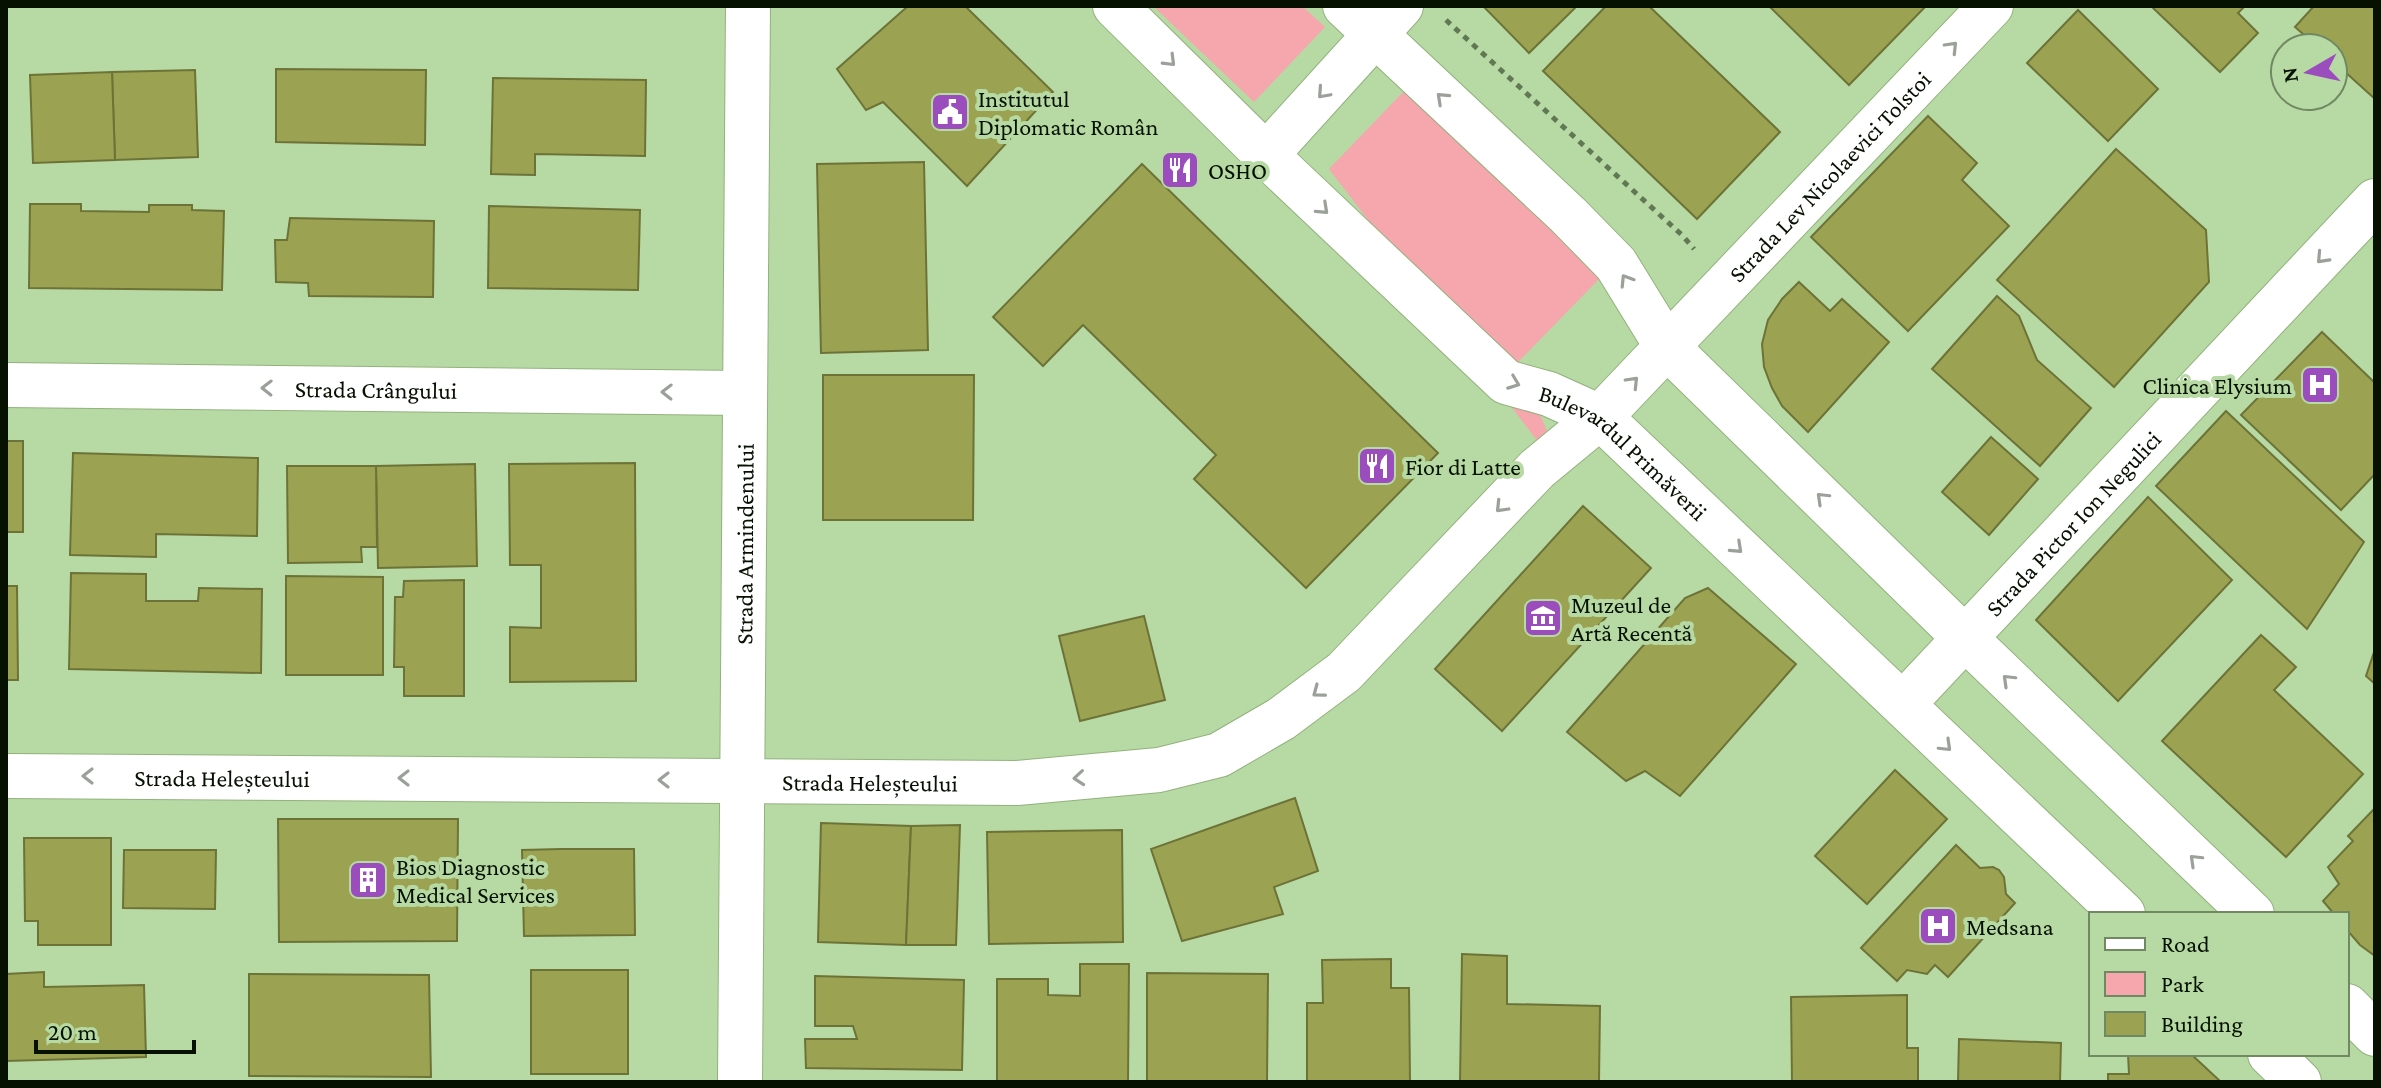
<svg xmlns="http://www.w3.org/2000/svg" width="2381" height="1088" font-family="'Crimson Pro',serif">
  <rect width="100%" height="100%" fill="#b7d9a3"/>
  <!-- green -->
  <g fill="#f6a6ad">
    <polygon points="1153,6 1302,6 1325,27 1254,102"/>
    <polygon points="1408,87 1601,277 1519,361 1565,477 1329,169"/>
  </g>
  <!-- building -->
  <g fill="#9ba352" stroke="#6d7337" stroke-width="2">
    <polygon points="908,6 965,6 1053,92 967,186 883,102 866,110 837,69"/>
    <polygon points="1483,6 1577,6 1529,53"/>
    <polygon points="1606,6 1649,6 1780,132 1697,219 1543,71"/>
    <polygon points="1769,6 1926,6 1849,85"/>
    <polygon points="2151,6 2245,6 2238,13 2258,33 2220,72"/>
    <polygon points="2314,6 2375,6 2375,99 2333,61 2333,48 2319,48 2295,27"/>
    <polygon points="2078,10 2158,89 2108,141 2027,63"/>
    <polygon points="276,69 426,70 425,145 276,142"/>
    <polygon points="195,70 198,157 115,160 112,72"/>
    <polygon points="112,72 115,160 33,163 30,75"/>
    <polygon points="493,78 646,80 645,156 535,154 535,175 491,174"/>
    <polygon points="1928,116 1977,163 1962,180 2009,226 1908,331 1811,237"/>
    <polygon points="2116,149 2206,230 2209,282 2114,387 1997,280"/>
    <polygon points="924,162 928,350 821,353 817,164"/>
    <polygon points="1142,164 1438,453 1306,588 1194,479 1216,455 1083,325 1043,366 993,317"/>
    <polygon points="30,204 81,204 81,211 149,212 149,205 192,205 192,210 224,211 222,290 29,288"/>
    <polygon points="489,206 640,210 638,290 488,288"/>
    <polygon points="290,218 434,221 433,297 309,296 308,283 276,282 275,240 287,240"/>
    <polygon points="1799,282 1830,311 1842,299 1889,342 1808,432 1782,406 1772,388 1764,367 1762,344 1768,320 1782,299"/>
    <polygon points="1997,296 2019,316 2037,360 2091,408 2040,466 1932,369"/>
    <polygon points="2322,332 2375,383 2375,474 2341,510 2241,415"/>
    <polygon points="823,375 974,375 973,520 823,520"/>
    <polygon points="2226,411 2364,542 2307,629 2156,486"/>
    <polygon points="1991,437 2038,479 1989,535 1942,492"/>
    <rect x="6" y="441" width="17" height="91"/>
    <polygon points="73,453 258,458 257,536 156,534 156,557 70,555"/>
    <polygon points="635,463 636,681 510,682 510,627 541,628 541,565 510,565 509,464"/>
    <polygon points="475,464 477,566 378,568 376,466"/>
    <polygon points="287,466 376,466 377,547 361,547 362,562 288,563"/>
    <polygon points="2148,497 2232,580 2118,701 2036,620"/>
    <polygon points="1583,506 1651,568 1502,731 1435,669"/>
    <polygon points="71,573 146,574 146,601 198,601 199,588 262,589 261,673 69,669"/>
    <polygon points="286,576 383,577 383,675 286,675"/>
    <polygon points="464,580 464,696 404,696 404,667 394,667 395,597 403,597 404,581"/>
    <polygon points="6,586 17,586 18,680 6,680"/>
    <polygon points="1708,588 1796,664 1680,796 1645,771 1626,781 1567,732 1685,598"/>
    <polygon points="1144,616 1165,700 1080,721 1059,636"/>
    <polygon points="2261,635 2296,667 2274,690 2363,774 2286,857 2162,741"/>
    <polygon points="2375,649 2375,684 2366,676"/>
    <polygon points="1895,770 1947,819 1867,904 1815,856"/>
    <polygon points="1295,798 1318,871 1274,887 1283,914 1182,941 1151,849"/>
    <polygon points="2375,808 2375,956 2360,945 2347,930 2347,914 2334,914 2323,901 2339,884 2328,867 2353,841 2348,836"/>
    <polygon points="278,819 458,819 457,941 279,942"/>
    <polygon points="821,823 911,826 906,945 818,942"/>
    <polygon points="960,825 956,945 906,945 911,826"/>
    <polygon points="1122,830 1123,942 989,944 987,832"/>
    <polygon points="24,838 111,838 111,945 38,945 38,921 25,921"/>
    <polygon points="1956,845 1980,868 1993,867 1999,870 2004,877 2006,894 2015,903 1948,977 1935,965 1927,974 1907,970 1897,981 1861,948"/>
    <polygon points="561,849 634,849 635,935 524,936 522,850"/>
    <polygon points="124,850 216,850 215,909 123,908"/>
    <polygon points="1462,954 1507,956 1507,1004 1600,1006 1599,1082 1460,1082"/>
    <polygon points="1391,959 1391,988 1409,988 1410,1082 1307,1082 1307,1003 1323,1003 1322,960"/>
    <polygon points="1080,964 1129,964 1128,1082 997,1082 997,979 1048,979 1048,995 1080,996"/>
    <rect x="531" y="970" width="97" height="104"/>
    <polygon points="44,972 44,987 144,985 146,1057 6,1061 6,974"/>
    <polygon points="1147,973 1268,974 1267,1082 1147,1082"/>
    <polygon points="249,974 429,975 431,1077 249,1076"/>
    <polygon points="815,976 964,980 962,1070 806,1068 805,1039 857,1039 853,1026 815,1026"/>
    <polygon points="1907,995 1907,1048 1918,1048 1918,1082 1792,1082 1791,997"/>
    <polygon points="1959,1039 2061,1043 2060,1082 1958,1082"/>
    <polygon points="2128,1054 2191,1054 2221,1082 2108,1082 2108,1074 2129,1074"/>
  </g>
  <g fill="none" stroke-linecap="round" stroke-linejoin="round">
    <!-- minor casing -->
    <g stroke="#92b27d" stroke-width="46">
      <g id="minor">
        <polyline points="1266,155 1401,6"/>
        <path id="s1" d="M6,385L745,393"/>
        <path id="s2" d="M1903,704L2375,201"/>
        <path id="s3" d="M6,776L1017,783L1159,770L1219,755L1281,719L1344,672L1537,469L1600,417L1991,6"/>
        <path id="s4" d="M740,1082L748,6"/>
      </g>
    </g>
    <!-- tertiary casing -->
    <g stroke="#92b27d" stroke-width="46">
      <g id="tertiary">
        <path id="s5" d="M1115,6L1266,155L1506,382L1549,394L1600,417L2123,914"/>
        <polyline points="1345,6 1568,215 1616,264 1667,347 1965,638 2252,914"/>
        <polyline points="2347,1006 2375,1034"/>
        <polyline points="2270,1054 2299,1082"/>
      </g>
    </g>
    <!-- path -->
    <polyline stroke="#617855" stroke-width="5" stroke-dasharray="6 6" stroke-linecap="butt" points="1446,20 1683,236 1694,249"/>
    <!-- minor -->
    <use href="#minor" stroke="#fff" stroke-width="44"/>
    <!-- tertiary -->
    <use href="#tertiary" stroke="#fff" stroke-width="44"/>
  </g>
  <!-- one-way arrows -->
  <defs><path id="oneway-chevron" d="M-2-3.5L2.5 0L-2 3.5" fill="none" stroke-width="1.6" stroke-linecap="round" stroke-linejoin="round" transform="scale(2)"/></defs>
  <g stroke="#9ba099">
    <use href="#oneway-chevron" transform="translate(1952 47) rotate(-46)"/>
    <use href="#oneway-chevron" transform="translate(1170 61) rotate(45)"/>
    <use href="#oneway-chevron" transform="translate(1323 93) rotate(132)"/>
    <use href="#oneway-chevron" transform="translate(1442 98) rotate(-137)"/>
    <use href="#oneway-chevron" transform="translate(1323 209) rotate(43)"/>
    <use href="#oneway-chevron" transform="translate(2322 258) rotate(133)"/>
    <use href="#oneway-chevron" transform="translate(1626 280) rotate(-122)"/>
    <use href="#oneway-chevron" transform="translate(1633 382) rotate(-46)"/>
    <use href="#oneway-chevron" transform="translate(1514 383) rotate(21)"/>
    <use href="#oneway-chevron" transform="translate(267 388) rotate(-179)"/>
    <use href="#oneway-chevron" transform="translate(667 392) rotate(-179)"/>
    <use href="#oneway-chevron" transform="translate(1822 498) rotate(-136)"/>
    <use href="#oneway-chevron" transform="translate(1501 507) rotate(134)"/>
    <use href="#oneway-chevron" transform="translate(1737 548) rotate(43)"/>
    <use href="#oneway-chevron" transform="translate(2008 680) rotate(-136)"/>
    <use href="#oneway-chevron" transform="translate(1318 692) rotate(143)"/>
    <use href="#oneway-chevron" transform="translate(1946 746) rotate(44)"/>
    <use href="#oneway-chevron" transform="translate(88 776) rotate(-180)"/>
    <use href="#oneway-chevron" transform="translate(404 778) rotate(-180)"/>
    <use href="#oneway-chevron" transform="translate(1079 778) rotate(175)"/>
    <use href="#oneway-chevron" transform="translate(664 780) rotate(-180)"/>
    <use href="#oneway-chevron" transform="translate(2195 860) rotate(-136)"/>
  </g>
  <!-- icons -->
  <defs>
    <g id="civic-square" transform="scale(2)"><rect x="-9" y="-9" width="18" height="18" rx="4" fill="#9b4dbe" stroke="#b7d9a3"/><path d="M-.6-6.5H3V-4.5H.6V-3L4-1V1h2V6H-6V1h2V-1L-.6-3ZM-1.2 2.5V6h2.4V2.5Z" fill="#fff"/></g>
    <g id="restaurant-square" transform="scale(2)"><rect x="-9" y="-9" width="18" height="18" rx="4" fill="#9b4dbe" stroke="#b7d9a3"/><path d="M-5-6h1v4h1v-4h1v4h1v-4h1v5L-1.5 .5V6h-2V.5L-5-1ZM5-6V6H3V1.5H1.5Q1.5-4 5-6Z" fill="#fff"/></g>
    <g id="hospital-square" transform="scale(2)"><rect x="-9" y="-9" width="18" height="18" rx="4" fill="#9b4dbe" stroke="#b7d9a3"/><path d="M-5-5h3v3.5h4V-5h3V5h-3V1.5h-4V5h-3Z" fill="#fff"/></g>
    <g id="museum-square" transform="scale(2)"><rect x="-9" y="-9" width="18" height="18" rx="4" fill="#9b4dbe" stroke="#b7d9a3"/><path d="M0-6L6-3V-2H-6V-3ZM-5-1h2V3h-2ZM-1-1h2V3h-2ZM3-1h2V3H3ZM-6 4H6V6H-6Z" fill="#fff"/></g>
    <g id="building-square" transform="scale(2)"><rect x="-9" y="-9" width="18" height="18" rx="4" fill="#9b4dbe" stroke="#b7d9a3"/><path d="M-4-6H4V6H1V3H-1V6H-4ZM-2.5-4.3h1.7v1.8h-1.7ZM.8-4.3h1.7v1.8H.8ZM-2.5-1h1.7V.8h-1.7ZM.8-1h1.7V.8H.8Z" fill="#fff"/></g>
  </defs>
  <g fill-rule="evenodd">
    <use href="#civic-square" x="950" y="112"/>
    <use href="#restaurant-square" x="1180" y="170"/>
    <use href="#hospital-square" x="2320" y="385"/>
    <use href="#restaurant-square" x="1377" y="466"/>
    <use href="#museum-square" x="1543" y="618"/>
    <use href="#building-square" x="368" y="880"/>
    <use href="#hospital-square" x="1938" y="926"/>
  </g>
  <g text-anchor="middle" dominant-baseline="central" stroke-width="8" stroke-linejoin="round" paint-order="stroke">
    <!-- poi labels -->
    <g font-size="24" fill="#061101" stroke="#b7d9a3" text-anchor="start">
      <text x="978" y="98">Institutul<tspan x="978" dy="28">Diplomatic Român</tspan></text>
      <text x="1208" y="170">OSHO</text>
      <text x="2292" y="385" text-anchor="end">Clinica Elysium</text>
      <text x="1405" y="466">Fior di Latte</text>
      <text x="1571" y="604">Muzeul de<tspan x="1571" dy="28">Artă Recentă</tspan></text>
      <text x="396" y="866">Bios Diagnostic<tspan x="396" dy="28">Medical Services</tspan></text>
      <text x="1966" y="926">Medsana</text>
    </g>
    <!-- street labels -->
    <g font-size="24" fill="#061101" stroke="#b7d9a3">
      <text stroke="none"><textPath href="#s3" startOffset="2060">Strada Lev Nicolaevici Tolstoi</textPath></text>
      <text stroke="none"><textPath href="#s1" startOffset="370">Strada Crângului</textPath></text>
      <text stroke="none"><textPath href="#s5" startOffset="682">Bulevardul Primăverii</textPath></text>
      <text stroke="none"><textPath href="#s2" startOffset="248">Strada Pictor Ion Negulici</textPath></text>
      <text stroke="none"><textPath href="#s4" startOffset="538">Strada Armindenului</textPath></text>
      <text stroke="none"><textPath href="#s3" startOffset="216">Strada Heleșteului</textPath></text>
      <text stroke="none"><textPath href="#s3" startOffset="864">Strada Heleșteului</textPath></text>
    </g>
  </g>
  <!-- border -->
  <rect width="2381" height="1088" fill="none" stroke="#061101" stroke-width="16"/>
  <!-- legend -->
  <rect x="2089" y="912" width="260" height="144" fill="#b7d9a3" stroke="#708962" stroke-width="2"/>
  <rect x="2105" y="938" width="40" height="12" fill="#ffffff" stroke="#708962" stroke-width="2"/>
  <text x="2161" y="952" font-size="24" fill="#061101">Road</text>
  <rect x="2105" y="972" width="40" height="24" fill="#f6a6ad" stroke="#708962" stroke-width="2"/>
  <text x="2161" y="992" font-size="24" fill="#061101">Park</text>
  <rect x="2105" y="1012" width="40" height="24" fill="#9ba352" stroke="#708962" stroke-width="2"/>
  <text x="2161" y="1032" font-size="24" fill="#061101">Building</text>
  <!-- north arrow -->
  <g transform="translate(2309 72) rotate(261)"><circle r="38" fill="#b7d9a3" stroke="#708962" stroke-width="2"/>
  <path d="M0-6L14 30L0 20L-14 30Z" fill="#9b4dbe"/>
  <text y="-12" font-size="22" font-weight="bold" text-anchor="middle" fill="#061101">N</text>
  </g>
  <!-- scale -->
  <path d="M36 1040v12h158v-12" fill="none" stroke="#061101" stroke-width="4"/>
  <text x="48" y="1040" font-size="24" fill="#061101" stroke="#b7d9a3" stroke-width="6" paint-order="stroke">20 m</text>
</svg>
